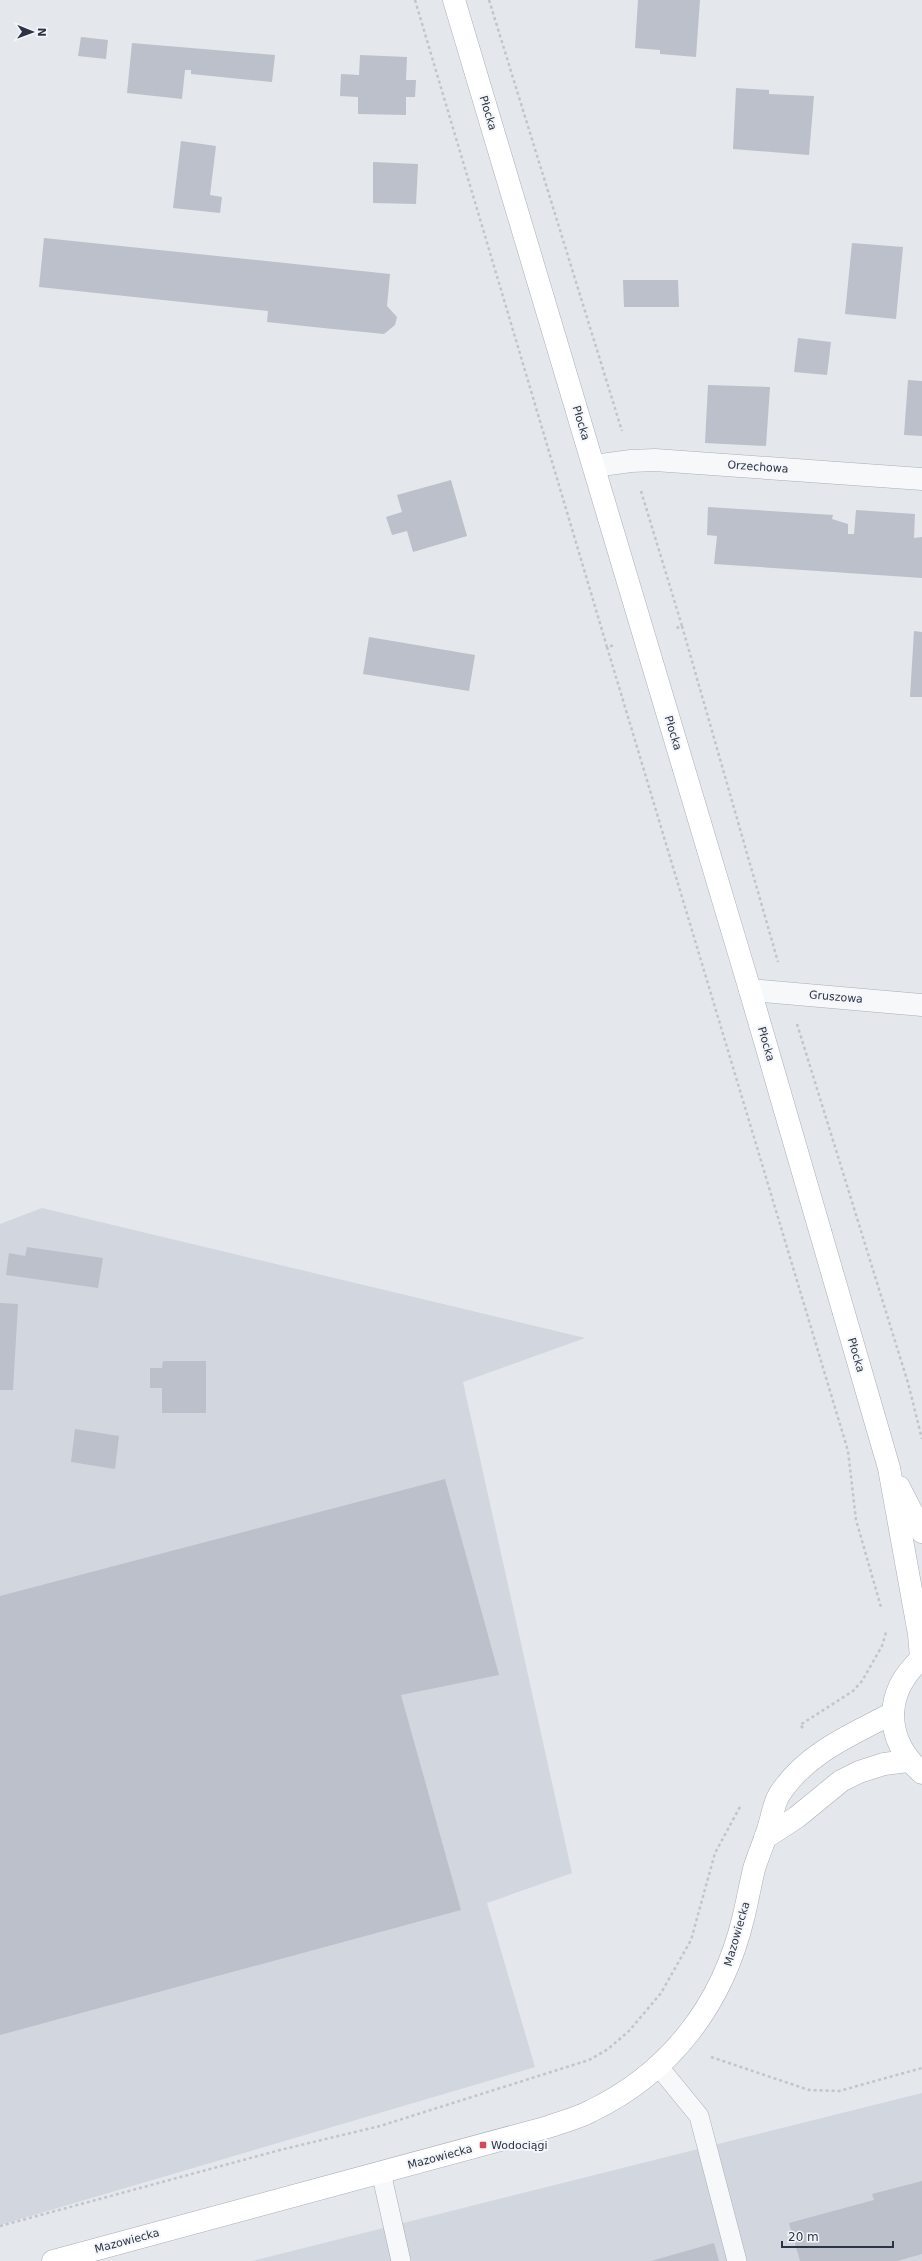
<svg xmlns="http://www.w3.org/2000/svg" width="922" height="2261" font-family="'DejaVu Sans',sans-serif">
  <rect width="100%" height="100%" fill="#e4e7ec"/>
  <!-- built -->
  <g fill="#d2d6de">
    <polygon points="42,1208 585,1338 463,1382 572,1873 487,1903 535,2067 0,2225 0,1224"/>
    <polygon points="922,2093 922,2261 252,2261"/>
  </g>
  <!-- building -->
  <g fill="#bbc0ca">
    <polygon points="638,0 700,0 696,57 660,54 660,50 635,48"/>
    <polygon points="81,37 108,40 106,59 78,56"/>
    <polygon points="132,43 275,55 272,82 191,74 191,70 185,70 182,99 127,93"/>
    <polygon points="360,55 407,57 406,80 416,80 415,97 406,97 406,115 358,114 358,97 340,96 341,74 359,75"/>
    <polygon points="736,88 769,90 769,94 814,96 809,155 733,149"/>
    <polygon points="181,141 216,146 210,195 222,197 220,213 173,208"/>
    <polygon points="373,162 418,164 416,204 373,203"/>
    <polygon points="44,238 390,274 387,306 397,317 395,325 384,334 323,328 267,322 268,311 39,287"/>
    <polygon points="852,243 903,247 896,319 845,314"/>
    <polygon points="623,280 678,280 679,307 624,307"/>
    <polygon points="798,338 831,342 827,375 794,372"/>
    <polygon points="908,380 922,381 922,436 904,435"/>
    <polygon points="708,385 770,387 766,446 705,443"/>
    <polygon points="451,480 467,536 413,552 407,531 392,535 386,517 402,512 397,495"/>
    <polygon points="708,507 833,515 832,519 848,524 848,534 854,534 856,510 915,514 914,538 922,537 922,578 714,564 717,536 707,535"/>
    <polygon points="914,631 922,632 922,697 910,697"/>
    <polygon points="369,637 475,655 469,691 363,674"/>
    <polygon points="27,1247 103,1258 98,1288 6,1275 9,1253 25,1256"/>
    <polygon points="0,1303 18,1304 13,1390 0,1390"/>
    <polygon points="163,1361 206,1361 206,1413 162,1413 162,1388 150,1388 150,1368 162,1368"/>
    <polygon points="75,1429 119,1436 115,1469 71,1462"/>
    <polygon points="445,1479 499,1675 401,1695 461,1910 0,2035 0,1596"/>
    <polygon points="922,2181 922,2254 897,2261 800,2261 789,2223 874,2200 872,2194"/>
    <polygon points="714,2243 719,2261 651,2261"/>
  </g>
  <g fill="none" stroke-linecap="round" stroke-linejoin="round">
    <!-- lane casing -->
    <g stroke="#a9aeb7" stroke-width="20">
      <g id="lane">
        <polyline points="659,2067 699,2116 737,2261"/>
        <polyline points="381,2172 401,2261"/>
      </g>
    </g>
    <!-- street casing -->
    <g stroke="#a9aeb7" stroke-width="23">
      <g id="street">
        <polyline points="594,466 631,461 655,460 922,479"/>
        <polyline points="750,990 922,1005"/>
      </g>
    </g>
    <!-- secondary casing -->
    <g stroke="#a9aeb7" stroke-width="23">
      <g id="secondary">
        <polyline points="454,0 750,990 889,1468 919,1634 921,1658"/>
        <polyline points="899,1487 922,1532"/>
        <path d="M922,1658C883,1693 884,1739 922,1773"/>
        <polyline points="765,1838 797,1817 841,1781 859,1772 884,1764 908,1761"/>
        <path d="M53,2261L548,2127C562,2122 578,2118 591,2111C671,2072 722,2005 743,1919C747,1903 750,1886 754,1869C758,1855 765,1841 769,1826C772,1817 774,1803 779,1795C806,1753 851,1735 893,1713"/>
      </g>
    </g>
    <!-- path -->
    <g stroke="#c2c5cb" stroke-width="2.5" stroke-dasharray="3 3" stroke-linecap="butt">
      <polyline points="415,0 607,647 615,645"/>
      <polyline points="489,0 622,431"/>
      <polyline points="641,491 682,626 674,629"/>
      <polyline points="682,626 778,962"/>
      <polyline points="607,647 848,1451 856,1520 881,1607"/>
      <polyline points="797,1024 908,1383 922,1439"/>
      <polyline points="803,1728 800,1725 853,1691 862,1681 882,1646 886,1632"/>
      <polyline points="711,2057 809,2090 839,2091 922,2068"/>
      <polyline points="0,2226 280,2150 380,2126 589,2060 608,2049 629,2031 661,1993 691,1940 715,1853 741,1805"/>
    </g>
    <!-- lane -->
    <use href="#lane" stroke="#f7f8fa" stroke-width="19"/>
    <!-- street -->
    <use href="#street" stroke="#f7f8fa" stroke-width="22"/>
    <!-- secondary -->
    <use href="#secondary" stroke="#fff" stroke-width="22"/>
  </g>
  <!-- markers -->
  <rect fill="#d1495b" stroke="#f4f6f9" stroke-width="1.5" x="479" y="2141" width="8" height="8" rx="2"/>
  <g text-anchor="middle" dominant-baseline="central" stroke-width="4" stroke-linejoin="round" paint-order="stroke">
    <!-- street labels -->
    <g font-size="11" fill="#2b3445" stroke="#f4f6f9">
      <text transform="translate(488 113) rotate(73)">Płocka</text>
      <text transform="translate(581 423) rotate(73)">Płocka</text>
      <text transform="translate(758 467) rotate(4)">Orzechowa</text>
      <text transform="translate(673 733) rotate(73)">Płocka</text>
      <text transform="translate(836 997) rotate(5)">Gruszowa</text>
      <text transform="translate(766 1044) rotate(74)">Płocka</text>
      <text transform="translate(856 1355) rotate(74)">Płocka</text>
      <text transform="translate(737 1934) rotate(-74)">Mazowiecka</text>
      <text transform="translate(440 2157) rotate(-15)">Mazowiecka</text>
      <text transform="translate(127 2241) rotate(-15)">Mazowiecka</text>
    </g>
    <!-- poi labels -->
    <g font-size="11" fill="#2b3445" stroke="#f4f6f9" text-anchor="start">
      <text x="491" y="2145">Wodociągi</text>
    </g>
  </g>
  <!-- north arrow -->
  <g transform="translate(32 32) rotate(91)" stroke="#f4f6f9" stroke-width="3" paint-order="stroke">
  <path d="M0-3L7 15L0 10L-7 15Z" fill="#2b3445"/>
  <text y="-6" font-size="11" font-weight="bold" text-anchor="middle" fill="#2b3445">N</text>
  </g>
  <!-- scale -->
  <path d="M782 2241v6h111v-6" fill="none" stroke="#2b3445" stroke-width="2"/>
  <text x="788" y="2241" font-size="12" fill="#2b3445" stroke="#f4f6f9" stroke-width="3" paint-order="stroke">20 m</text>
</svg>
